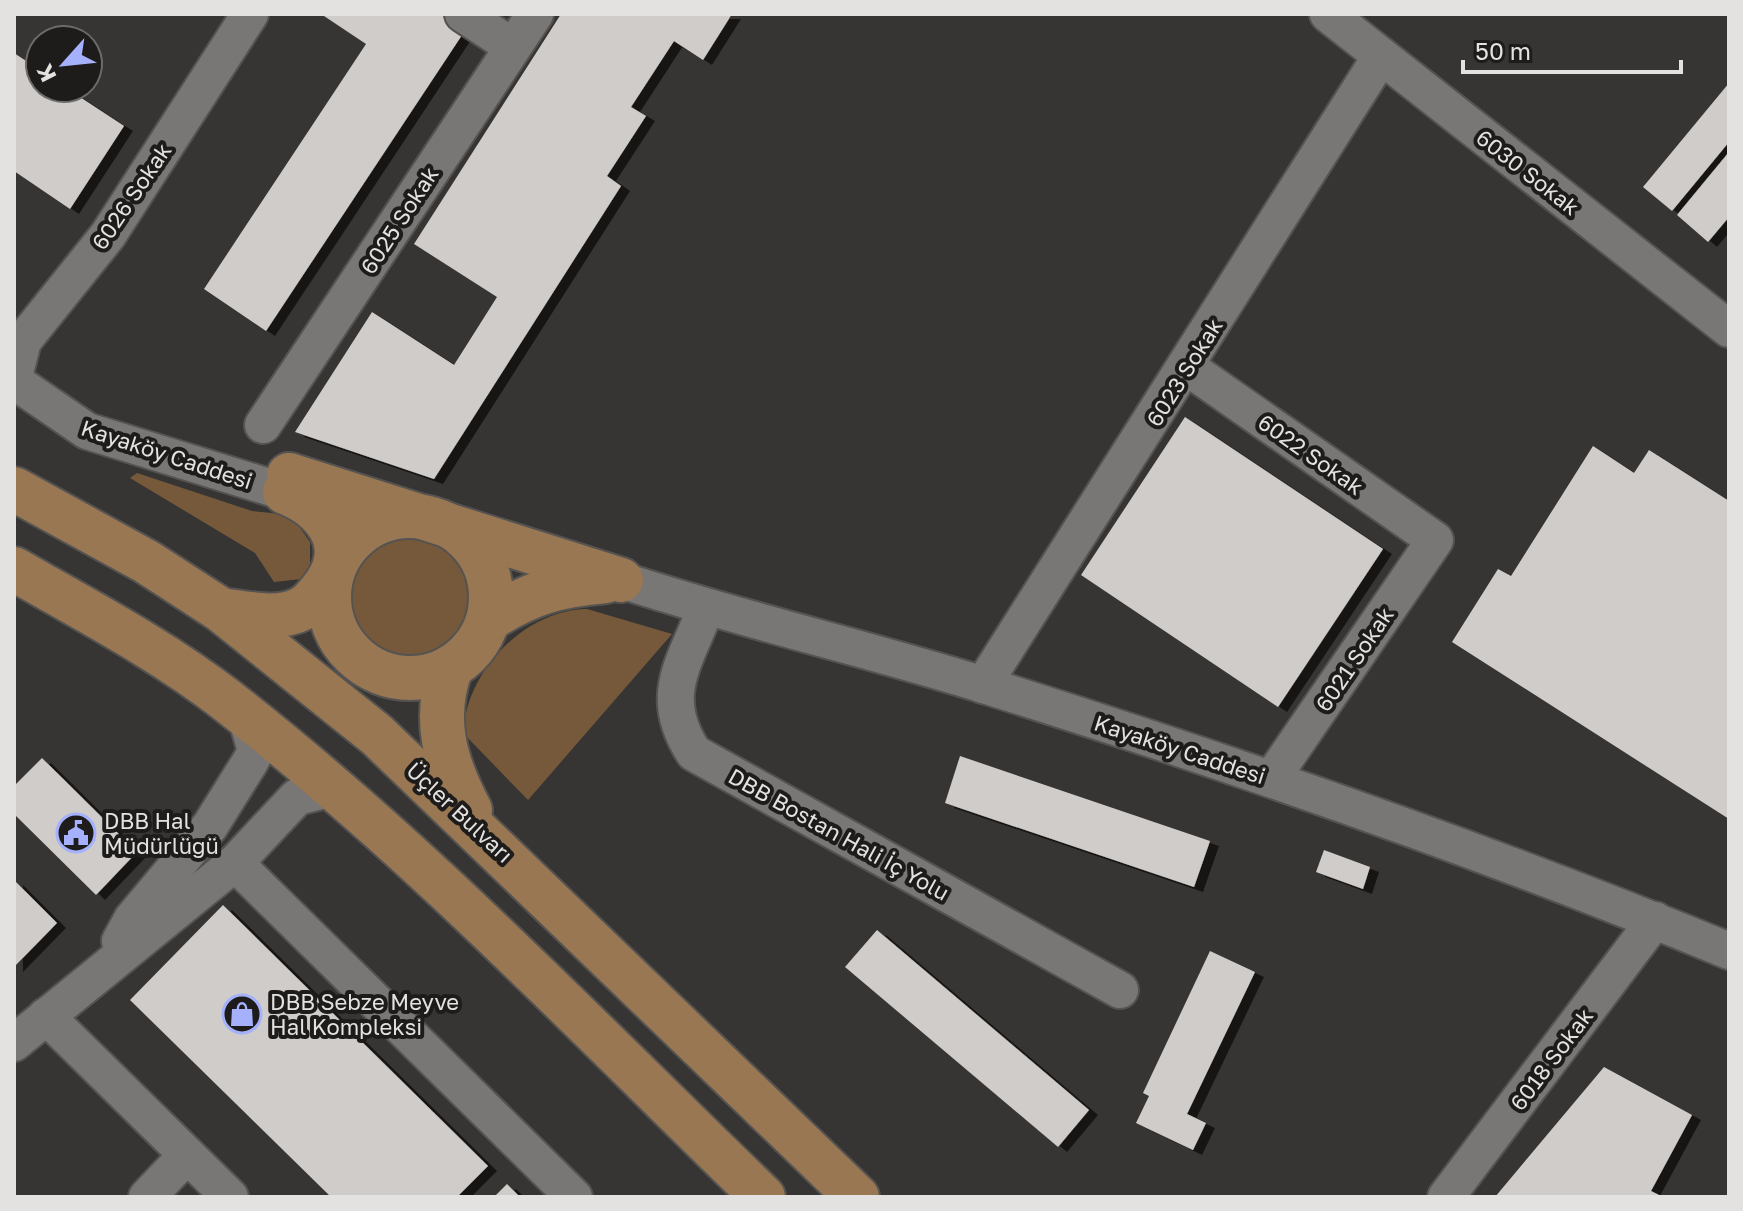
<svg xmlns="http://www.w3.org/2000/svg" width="1743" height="1211" font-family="'Golos Text',sans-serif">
  <defs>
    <filter id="shadow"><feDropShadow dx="9" dy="5" stdDeviation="0" flood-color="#0009"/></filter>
  </defs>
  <rect width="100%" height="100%" fill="#373533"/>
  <!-- green -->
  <g fill="#76593b">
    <polygon points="137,473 252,511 291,515 310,542 310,568 301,579 274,582 255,553 130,478"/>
    <circle cx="410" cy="596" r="61"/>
    <path d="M587,609L672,634L528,800L463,733C466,672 524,610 587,609Z"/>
  </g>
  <!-- building -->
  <g fill="#cfccc9" filter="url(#shadow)">
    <polygon points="321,14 450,14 468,26 266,331 204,289 366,44"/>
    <polygon points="561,14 732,14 703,60 674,41 631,107 646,116 607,176 621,186 434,479 295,432 372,312 454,365 497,297 414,244"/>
    <polygon points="14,53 40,70 40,88 66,88 124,126 70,209 14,171"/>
    <polygon points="1729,83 1729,142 1672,211 1643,187"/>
    <polygon points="1729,152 1729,217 1708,242 1677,215"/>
    <polygon points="1185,417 1383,549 1278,707 1081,575"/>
    <polygon points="1593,446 1634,473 1649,450 1729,501 1729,819 1452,642 1498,569 1511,576"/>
    <polygon points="960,756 1210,841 1194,887 945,803"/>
    <polygon points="42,758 137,852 96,895 14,814 14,786"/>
    <polygon points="1324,850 1370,867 1363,889 1316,872"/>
    <polygon points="14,880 57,923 14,967"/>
    <polygon points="223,905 488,1166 457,1197 331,1197 130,1000"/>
    <polygon points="877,930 1089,1110 1058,1147 845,967"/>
    <polygon points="1210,951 1255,972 1187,1114 1206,1123 1193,1150 1136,1123 1149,1096 1143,1093"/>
    <polygon points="1604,1067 1692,1115 1651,1191 1663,1197 1495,1197"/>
    <polygon points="507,1184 520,1197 494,1197"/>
  </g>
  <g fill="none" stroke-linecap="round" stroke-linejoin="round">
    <!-- minor casing -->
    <g stroke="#555351" stroke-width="40">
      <g id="minor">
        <polyline points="463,14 513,47"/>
        <polyline points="1328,14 1729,329"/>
        <polyline points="1187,367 1435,540 1272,778"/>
        <polyline points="14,377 23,341 108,235 250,14"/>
        <polyline points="14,381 87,431 285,492"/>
        <polyline points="263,425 535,14"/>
        <path d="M621,580C742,620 866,648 987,686C1238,765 1486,851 1729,951"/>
        <path d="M706,608C684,664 657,697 694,753L1120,990"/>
        <polyline points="983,685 1381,56"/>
        <polyline points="235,863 574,1197"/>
        <polyline points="120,941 132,919 210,826 250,762 256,751 246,716"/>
        <polyline points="46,1016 230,1197"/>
        <polyline points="14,1043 235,863 297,797 325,790 343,794"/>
        <polyline points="147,1197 187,1155"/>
        <polyline points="1446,1197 1655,920"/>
      </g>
    </g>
    <!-- major casing -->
    <g stroke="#555351" stroke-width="48">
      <g id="major">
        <polyline points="289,475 621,580"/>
        <polyline points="14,489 147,562 221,610 377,735 857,1197"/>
        <circle cx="410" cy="597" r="81"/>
        <path d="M14,569C85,610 160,649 225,699C418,849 588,1028 763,1197"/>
        <path d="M221,610C245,613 278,621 301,609C311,604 320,592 327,582C353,542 323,507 285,492"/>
        <path d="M489,619C530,593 558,585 606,581"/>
        <path d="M451,667C432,719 445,763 470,810"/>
      </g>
    </g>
    <!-- minor -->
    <use href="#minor" stroke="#797775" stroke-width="36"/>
    <!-- major -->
    <use href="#major" stroke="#987752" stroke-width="44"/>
  </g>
  <!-- icons -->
  <defs>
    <g id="civic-ring" transform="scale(2)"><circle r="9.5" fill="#1d1c1b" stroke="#a5b1fc" stroke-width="1.5"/><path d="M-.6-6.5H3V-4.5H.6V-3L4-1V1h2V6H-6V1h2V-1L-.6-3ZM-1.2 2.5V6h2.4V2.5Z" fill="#a5b1fc"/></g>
    <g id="shop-ring" transform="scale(2)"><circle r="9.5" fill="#1d1c1b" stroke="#a5b1fc" stroke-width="1.5"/><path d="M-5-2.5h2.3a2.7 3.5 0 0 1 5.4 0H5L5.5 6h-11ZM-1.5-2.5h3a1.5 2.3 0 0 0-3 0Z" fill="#a5b1fc"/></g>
  </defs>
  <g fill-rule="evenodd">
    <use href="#civic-ring" x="76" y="833"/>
    <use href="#shop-ring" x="242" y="1014"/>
  </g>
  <g text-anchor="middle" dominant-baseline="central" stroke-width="8" stroke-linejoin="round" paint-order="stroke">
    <!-- street labels -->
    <g font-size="22" fill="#e3e2e0" stroke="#1d1c1b">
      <text transform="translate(1528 172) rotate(38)">6030 Sokak</text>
      <text transform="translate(131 196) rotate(-56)">6026 Sokak</text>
      <text transform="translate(399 220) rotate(-57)">6025 Sokak</text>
      <text transform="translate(1184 372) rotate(-58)">6023 Sokak</text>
      <text transform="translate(167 454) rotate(18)">Kayaköy Caddesi</text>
      <text transform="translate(1311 454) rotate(35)">6022 Sokak</text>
      <text transform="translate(1354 659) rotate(-56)">6021 Sokak</text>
      <text transform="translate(1180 749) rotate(18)">Kayaköy Caddesi</text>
      <text transform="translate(460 812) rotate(43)">Üçler Bulvarı</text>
      <text transform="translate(839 834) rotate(29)">DBB Bostan Hali İç Yolu</text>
      <text transform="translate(1551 1059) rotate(-53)">6018 Sokak</text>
    </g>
    <!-- poi labels -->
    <g font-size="22" fill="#e3e2e0" stroke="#1d1c1b" text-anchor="start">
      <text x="104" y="820">DBB Hal<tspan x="104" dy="25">Müdürlüğü</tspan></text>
      <text x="270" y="1001">DBB Sebze Meyve<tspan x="270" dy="25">Hal Kompleksi</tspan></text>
    </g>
  </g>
  <!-- border -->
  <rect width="1743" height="1211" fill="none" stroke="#e3e2e0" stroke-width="32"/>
  <!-- north arrow -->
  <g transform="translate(64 64) rotate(243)"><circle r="38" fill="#1d1c1b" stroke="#6c6b6a" stroke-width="2"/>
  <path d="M0-6L14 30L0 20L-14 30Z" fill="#a5b1fc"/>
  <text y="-12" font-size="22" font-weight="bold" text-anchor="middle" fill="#e3e2e0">K</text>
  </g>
  <!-- scale -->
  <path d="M1463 60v12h218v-12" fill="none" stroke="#e3e2e0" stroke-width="4"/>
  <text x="1475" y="60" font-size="24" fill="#e3e2e0" stroke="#1d1c1b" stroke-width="6" paint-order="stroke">50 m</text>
</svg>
